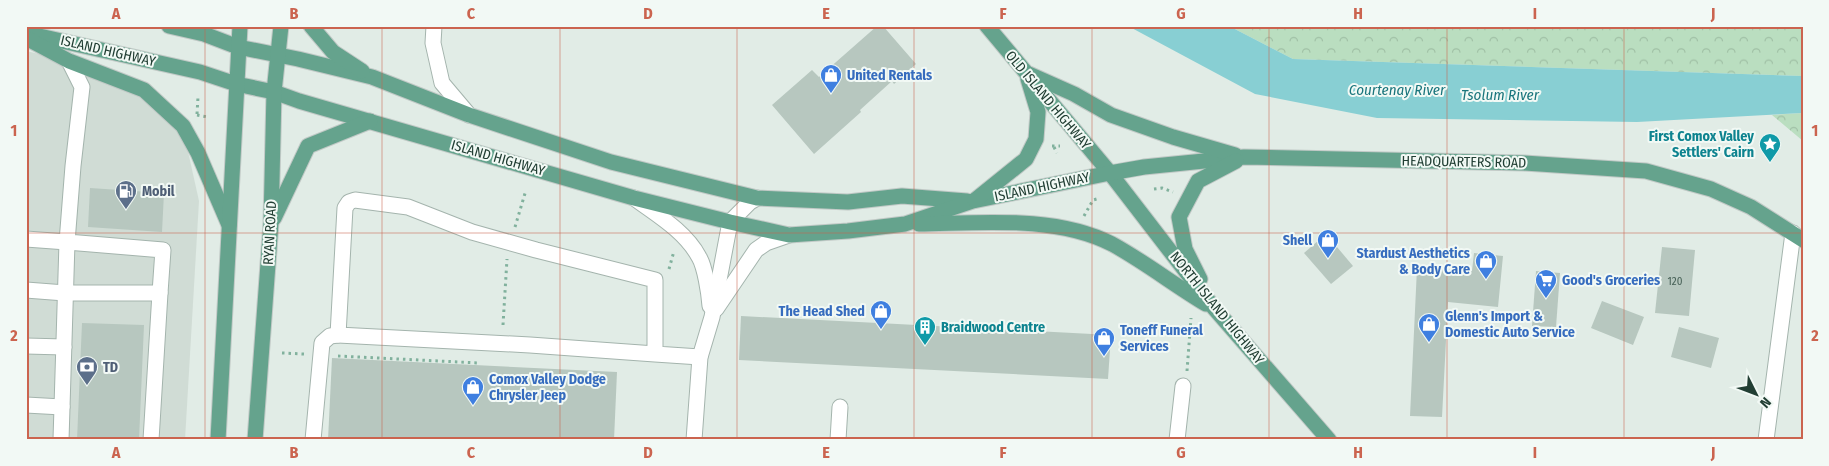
<svg xmlns="http://www.w3.org/2000/svg" width="1829" height="466" font-family="'Fira Sans Condensed',sans-serif">
  <defs>
    <pattern id="forest-crowns" width="20" height="18" patternUnits="userSpaceOnUse" patternTransform="scale(1.25)"><rect width="20" height="18" fill="#badec0"/><path d="M2 6a3 3 0 1 1 6 0M12 15a3 3 0 1 1 6 0" fill="none" stroke="#a0c0a5"/></pattern>
  </defs>
  <rect width="100%" height="100%" fill="#e1ece6"/>
  <!-- built -->
  <polygon fill="#d0dcd5" points="26,51 69,61 169,107 187,147 199,201 185,440 26,440"/>
  <!-- forest -->
  <g fill="url(#forest-crowns)">
    <polygon points="1229,26 1803,26 1803,76 1293,59"/>
    <polygon points="1803,113 1803,141 1772,115"/>
  </g>
  <!-- water -->
  <polygon fill="#88cfd3" points="1128,26 1229,26 1293,59 1803,76 1803,113 1637,122 1377,118 1255,94"/>
  <!-- building -->
  <g fill="#b7c7bf">
    <polygon points="877,26 883,26 916,64 894,84 892,81 860,110 861,112 814,154 772,105 812,70 819,77"/>
    <polygon points="90,188 164,193 162,232 88,227"/>
    <polygon points="1326,234 1353,266 1331,284 1304,253"/>
    <polygon points="1662,247 1695,250 1689,316 1655,313"/>
    <polygon points="1474,253 1503,256 1498,307 1448,302 1442,417 1410,416 1417,268 1472,271"/>
    <polygon points="1536,271 1560,273 1556,327 1532,326"/>
    <polygon points="1602,301 1644,317 1633,345 1591,328"/>
    <polygon points="741,316 1111,335 1108,379 739,360"/>
    <polygon points="82,323 144,325 139,440 77,440"/>
    <polygon points="1679,327 1719,338 1711,368 1671,357"/>
    <polygon points="332,358 617,372 614,440 328,440"/>
  </g>
  <g fill="none" stroke-linecap="round" stroke-linejoin="round">
    <!-- minor casing -->
    <g stroke="#a4b4ad" stroke-width="17">
      <g id="minor">
        <polyline points="434,26 433,43 442,83 469,115"/>
        <path d="M634,198C657,215 685,231 699,257C705,267 709,293 710,306"/>
        <polyline points="26,239 67,242 61,440"/>
        <polyline points="26,290 65,293 160,293 163,250 67,242 73,166 82,87 69,61"/>
        <polyline points="716,309 756,250 766,243 789,235"/>
        <polyline points="26,346 64,347"/>
        <polyline points="655,354 530,345 338,335 345,208 349,202 355,200 408,207 472,232 536,250 655,280 655,354 700,357"/>
        <polyline points="26,405 62,407"/>
        <polyline points="151,440 160,293"/>
        <polyline points="313,440 322,343 330,336 338,335"/>
        <polyline points="694,440 700,357 712,317 730,222 750,202 757,198"/>
        <polyline points="838,440 840,407"/>
        <polyline points="1177,440 1183,386"/>
        <polyline points="1766,440 1793,233"/>
      </g>
    </g>
    <!-- major casing -->
    <g stroke="#c1c9c6" stroke-width="17">
      <g id="major">
        <polyline points="169,26 204,34 238,47 298,59 372,77 469,115 611,162 757,198 848,202 902,196 967,201"/>
        <polyline points="311,26 333,52 362,71"/>
        <polyline points="987,26 1110,173 1214,308 1329,440"/>
        <polyline points="26,33 200,72 236,84 274,92 299,101 634,198 730,222 789,235 848,231 905,224 973,201 1110,173 1144,167 1244,157 1524,163 1646,171 1711,189 1751,207 1803,240"/>
        <polyline points="26,38 69,61 144,90 183,126 198,153 229,225"/>
        <polyline points="1029,74 1074,94 1111,115 1173,137 1235,155"/>
        <polyline points="975,200 1026,159 1036,139 1038,112 1028,79"/>
        <polyline points="274,218 308,146 370,121"/>
        <path d="M919,224C981,223 1055,215 1112,244C1145,262 1174,285 1206,304"/>
        <polyline points="1200,279 1185,249 1179,217 1198,181 1236,161"/>
        <polyline points="218,440 240,26"/>
        <polyline points="255,440 271,223 274,92 281,26"/>
      </g>
    </g>
    <!-- path -->
    <g stroke="#81b19d" stroke-width="3" stroke-dasharray="2.5 4" stroke-linecap="butt">
      <polyline points="197,114 198,97"/>
      <polyline points="197,115 208,117"/>
      <polyline points="1052,146 1060,146"/>
      <polyline points="1054,147 1057,153"/>
      <polyline points="1154,189 1162,188 1173,192"/>
      <polyline points="1084,216 1093,200 1100,198"/>
      <polyline points="515,227 526,190"/>
      <polyline points="669,269 674,251"/>
      <polyline points="503,325 507,259"/>
      <polyline points="282,353 304,354"/>
      <polyline points="338,356 479,363"/>
      <polyline points="1187,371 1191,318"/>
    </g>
    <!-- minor -->
    <use href="#minor" stroke="#fff" stroke-width="15"/>
    <!-- major -->
    <use href="#major" stroke="#65a38d" stroke-width="15"/>
  </g>
  <!-- grid -->
  <path fill="none" stroke="#cb644f" stroke-width="1" stroke-opacity="0.55" d="M205,26V440M382,26V440M560,26V440M737,26V440M914,26V440M1092,26V440M1269,26V440M1447,26V440M1624,26V440M26,233H1803"/>
  <!-- icons -->
  <defs>
    <g id="shop-pin" transform="scale(1.125)"><path d="M0 17L-7.5 6A9.5 9.5 0 1 1 7.5 6Z" fill="#3f7fe0" stroke="#f2f9f5"/><path d="M-5-2.5h2.3a2.7 3.5 0 0 1 5.4 0H5L5.5 6h-11ZM-1.5-2.5h3a1.5 2.3 0 0 0-3 0Z" fill="#fff"/></g>
    <g id="sight-pin" transform="scale(1.125)"><path d="M0 17L-7.5 6A9.5 9.5 0 1 1 7.5 6Z" fill="#0f9aa8" stroke="#f2f9f5"/><path d="M0-6L1.8-2.2L6-1.7L2.9 1.2L3.7 5.4L0 3.3L-3.7 5.4L-2.9 1.2L-6-1.7L-1.8-2.2Z" fill="#fff"/></g>
    <g id="fuel-pin" transform="scale(1.125)"><path d="M0 17L-7.5 6A9.5 9.5 0 1 1 7.5 6Z" fill="#5c6f8a" stroke="#f2f9f5"/><path d="M-5.5-6h7V0h2V4h1.3V-2.5L3-4.5l.8-.8L6-3V5H2.5V1h-1V6h-7ZM-4.2-4.7v3.2H.2V-4.7Z" fill="#fff"/></g>
    <g id="supermarket-pin" transform="scale(1.125)"><path d="M0 17L-7.5 6A9.5 9.5 0 1 1 7.5 6Z" fill="#3f7fe0" stroke="#f2f9f5"/><path d="M-6-5.5h2.5l.6 2H6L4.5 2H-2.5L-4.4-4H-6ZM-1.5 3.2a1.3 1.3 0 1 0 .1 0ZM3 3.2a1.3 1.3 0 1 0 .1 0Z" fill="#fff"/></g>
    <g id="building-pin" transform="scale(1.125)"><path d="M0 17L-7.5 6A9.5 9.5 0 1 1 7.5 6Z" fill="#0f9aa8" stroke="#f2f9f5"/><path d="M-4-6H4V6H1V3H-1V6H-4ZM-2.5-4.3h1.7v1.8h-1.7ZM.8-4.3h1.7v1.8H.8ZM-2.5-1h1.7V.8h-1.7ZM.8-1h1.7V.8H.8Z" fill="#fff"/></g>
    <g id="bank-pin" transform="scale(1.125)"><path d="M0 17L-7.5 6A9.5 9.5 0 1 1 7.5 6Z" fill="#5c6f8a" stroke="#f2f9f5"/><path d="M-6-4H6V4H-6ZM0-2.3a2.3 2.3 0 1 0 0 4.6a2.3 2.3 0 1 0 0-4.6Z" fill="#fff"/></g>
  </defs>
  <g fill-rule="evenodd">
    <use href="#shop-pin" x="831" y="75"/>
    <use href="#sight-pin" x="1770" y="144"/>
    <use href="#fuel-pin" x="126" y="191"/>
    <use href="#shop-pin" x="1328" y="240"/>
    <use href="#shop-pin" x="1486" y="261"/>
    <use href="#supermarket-pin" x="1546" y="280"/>
    <use href="#shop-pin" x="881" y="311"/>
    <use href="#shop-pin" x="1429" y="324"/>
    <use href="#building-pin" x="925" y="327"/>
    <use href="#shop-pin" x="1104" y="338"/>
    <use href="#bank-pin" x="87" y="367"/>
    <use href="#shop-pin" x="473" y="387"/>
  </g>
  <g text-anchor="middle" dominant-baseline="central" stroke-width="4" stroke-linejoin="round" paint-order="stroke">
    <!-- number labels -->
    <g font-size="11" fill="#466056">
      <text x="1675" y="281">120</text>
    </g>
    <!-- street labels -->
    <g font-size="14" fill="#213e33" stroke="#f2f9f5">
      <text transform="translate(108 51) rotate(13)">ISLAND HIGHWAY</text>
      <text transform="translate(1048 100) rotate(50)">OLD ISLAND HIGHWAY</text>
      <text transform="translate(498 158) rotate(16)">ISLAND HIGHWAY</text>
      <text transform="translate(1464 162) rotate(1)">HEADQUARTERS ROAD</text>
      <text transform="translate(1042 187) rotate(-12)">ISLAND HIGHWAY</text>
      <text transform="translate(270 233) rotate(-87)">RYAN ROAD</text>
      <text transform="translate(1217 308) rotate(51)">NORTH ISLAND HIGHWAY</text>
    </g>
    <!-- shop labels -->
    <g font-size="14" font-weight="bold" fill="#366cbe" stroke="#f2f9f5" text-anchor="start">
      <text x="847" y="75">United Rentals</text>
      <text x="1312" y="240" text-anchor="end">Shell</text>
      <text x="1470" y="253" text-anchor="end">Stardust Aesthetics<tspan x="1470" dy="16">&amp; Body Care</tspan></text>
      <text x="1562" y="280">Good's Groceries</text>
      <text x="865" y="311" text-anchor="end">The Head Shed</text>
      <text x="1445" y="316">Glenn's Import &amp;<tspan x="1445" dy="16">Domestic Auto Service</tspan></text>
      <text x="1120" y="330">Toneff Funeral<tspan x="1120" dy="16">Services</tspan></text>
      <text x="489" y="379">Comox Valley Dodge<tspan x="489" dy="16">Chrysler Jeep</tspan></text>
    </g>
    <!-- culture labels -->
    <g font-size="14" font-weight="bold" fill="#0d838f" stroke="#f2f9f5" text-anchor="end">
      <text x="1754" y="136">First Comox Valley<tspan x="1754" dy="16">Settlers' Cairn</tspan></text>
      <text x="941" y="327" text-anchor="start">Braidwood Centre</text>
    </g>
    <!-- service labels -->
    <g font-size="14" font-weight="bold" fill="#4e5e75" stroke="#f2f9f5" text-anchor="start">
      <text x="142" y="191">Mobil</text>
      <text x="103" y="367">TD</text>
    </g>
    <!-- water labels -->
    <g font-size="15" font-style="italic" fill="#19757c" stroke="#f2f9f5">
      <text x="1397" y="90">Courtenay River</text>
      <text x="1500" y="95">Tsolum River</text>
    </g>
  </g>
  <!-- border -->
  <rect width="1829" height="466" fill="none" stroke="#f2f9f5" stroke-width="55"/>
  <!-- north arrow -->
  <g transform="translate(1756 394) rotate(132)" stroke="#f2f9f5" stroke-width="4" paint-order="stroke">
  <path d="M0-4L9 19L0 12L-9 19Z" fill="#213e33"/>
  <text y="-8" font-size="14" font-weight="bold" text-anchor="middle" fill="#213e33">N</text>
  </g>
  <rect x="28" y="28" width="1774" height="410" fill="none" stroke="#cb644f" stroke-width="2"/>
  <g font-size="16" text-anchor="middle" font-weight="bold" fill="#cb644f">
    <text x="116" y="19">A</text>
    <text x="294" y="19">B</text>
    <text x="471" y="19">C</text>
    <text x="648" y="19">D</text>
    <text x="826" y="19">E</text>
    <text x="1003" y="19">F</text>
    <text x="1181" y="19">G</text>
    <text x="1358" y="19">H</text>
    <text x="1535" y="19">I</text>
    <text x="1713" y="19">J</text>
    <text x="14" y="136">1</text>
    <text x="1815" y="136">1</text>
    <text x="14" y="341">2</text>
    <text x="1815" y="341">2</text>
    <text x="116" y="458">A</text>
    <text x="294" y="458">B</text>
    <text x="471" y="458">C</text>
    <text x="648" y="458">D</text>
    <text x="826" y="458">E</text>
    <text x="1003" y="458">F</text>
    <text x="1181" y="458">G</text>
    <text x="1358" y="458">H</text>
    <text x="1535" y="458">I</text>
    <text x="1713" y="458">J</text>
  </g>
</svg>
